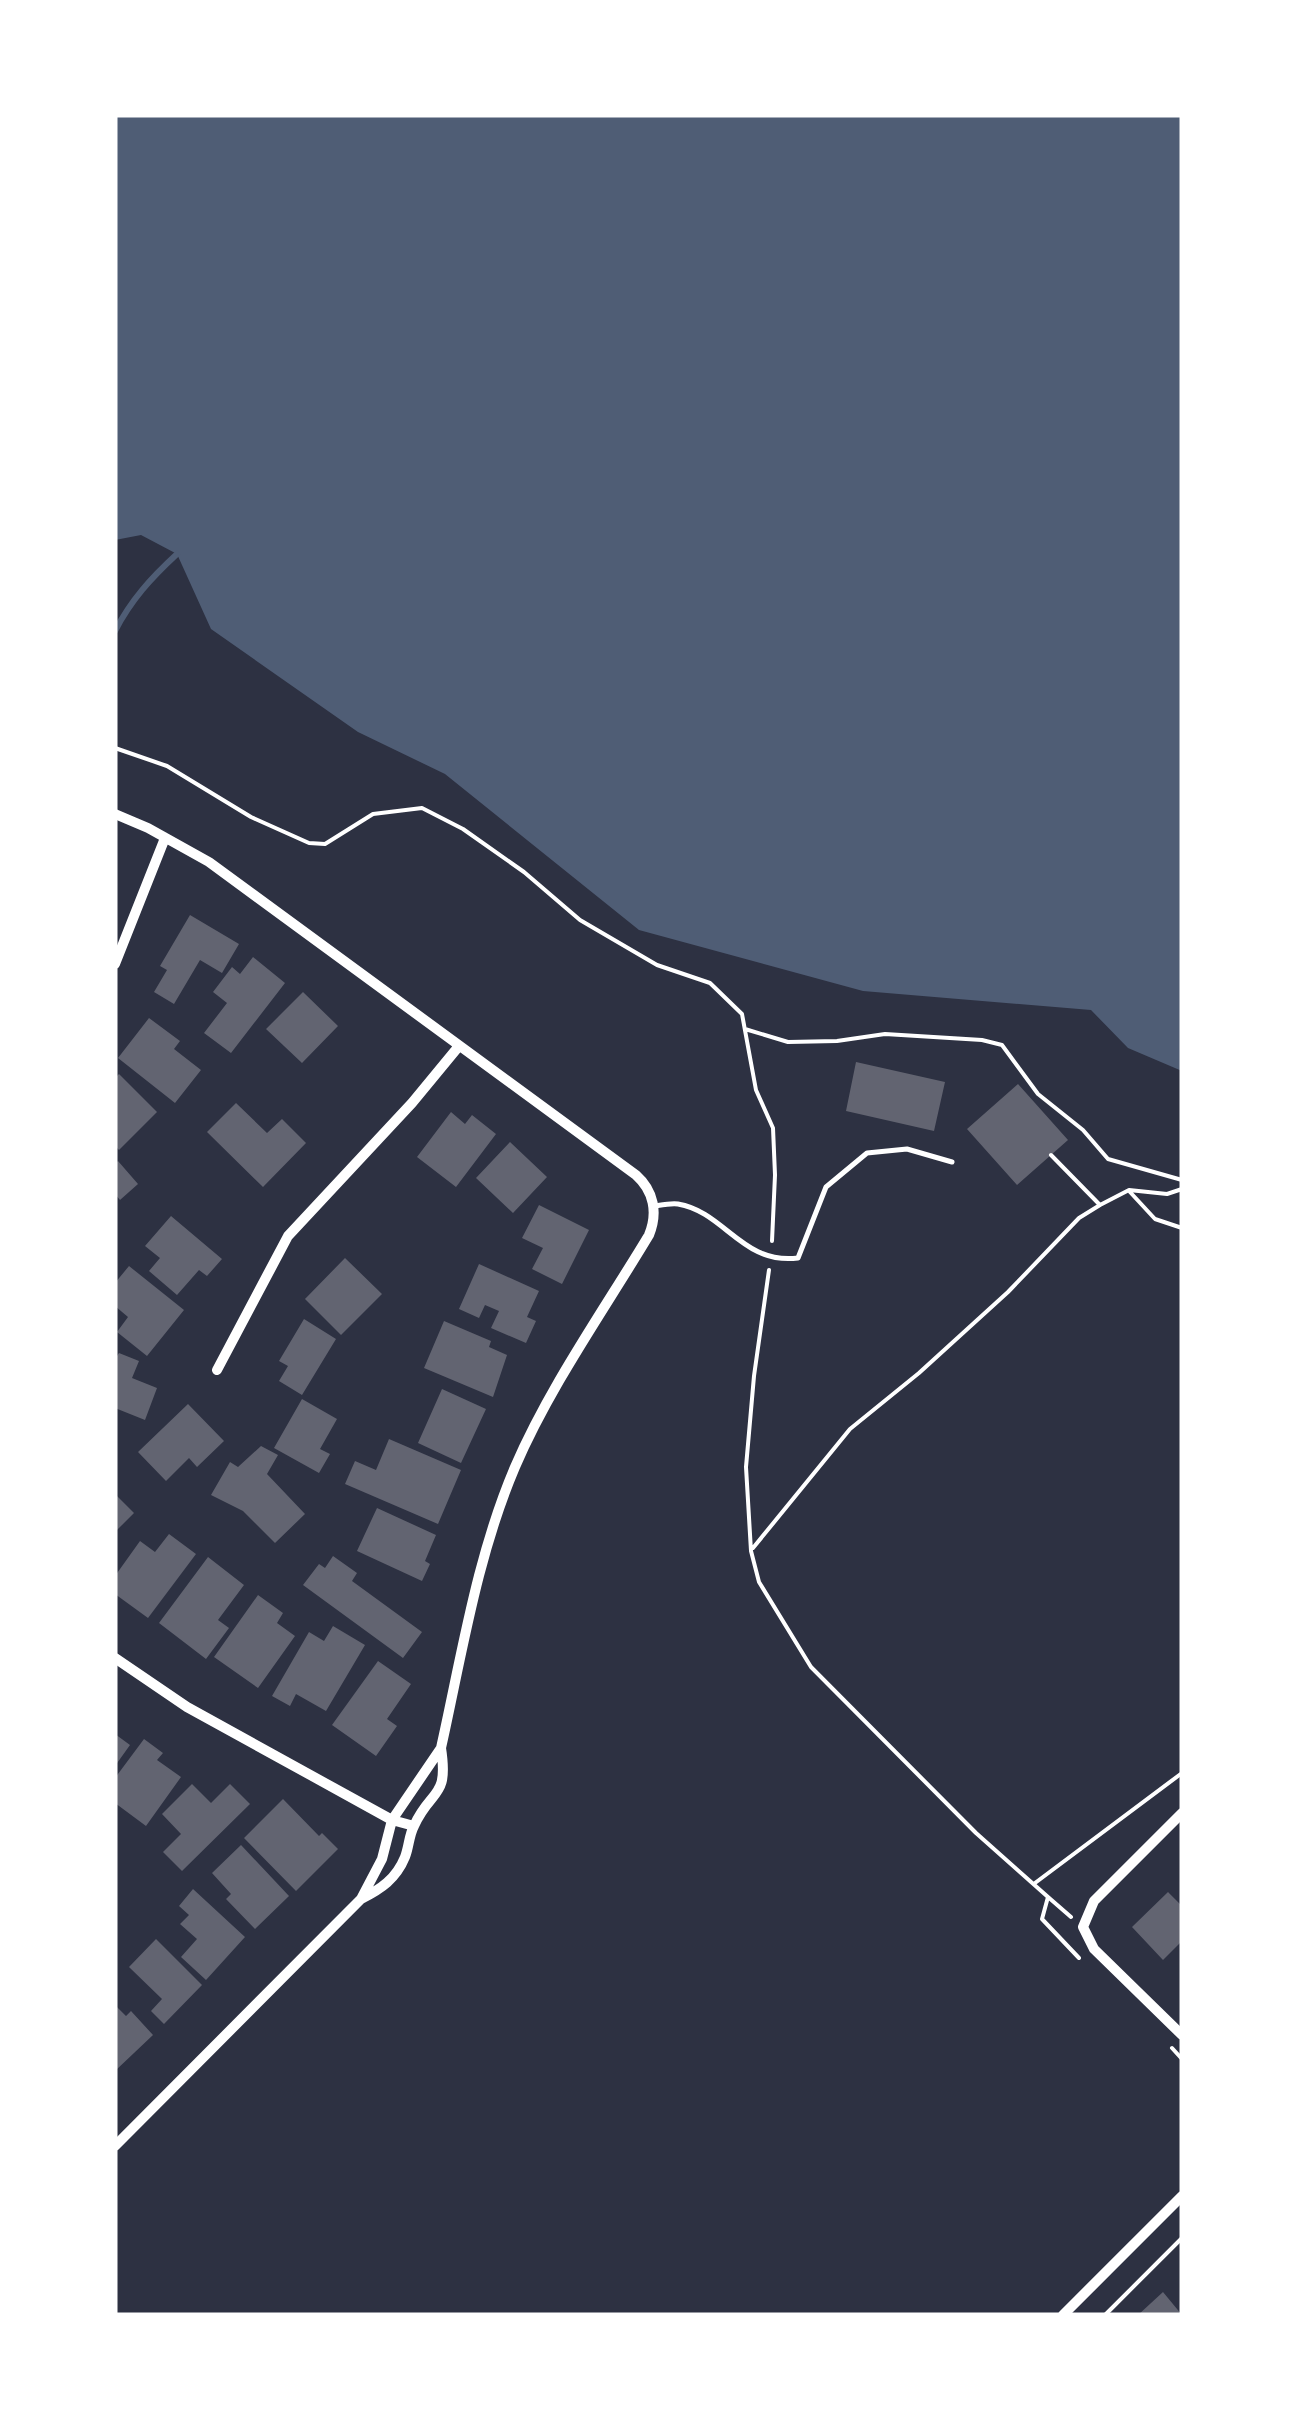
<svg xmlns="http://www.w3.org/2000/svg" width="1297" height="2430" font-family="'Alegreya Sans',sans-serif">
	<rect width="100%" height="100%" fill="#2d3142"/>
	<path fill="#4f5d75" d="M 115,115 L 1182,115 L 1182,1071 L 1128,1048 L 1091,1010 L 863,991 L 639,930 L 445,774 L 358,732 L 211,629 L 177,554 L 141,535 L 115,540 Z"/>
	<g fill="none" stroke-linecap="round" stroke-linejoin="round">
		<path stroke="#4f5d75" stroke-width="6" d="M 115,631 C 131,600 151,578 177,554"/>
	</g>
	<path fill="#626471" d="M 190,915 L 239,944 L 222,973 L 200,960 L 174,1004 L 154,992 L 167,970 L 160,966 Z
		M 253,957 L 285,983 L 231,1053 L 204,1033 L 227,1003 L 213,992 L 232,967 L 240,974 Z
		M 303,992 L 338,1026 L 302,1063 L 266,1029 Z
		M 149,1018 L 180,1041 L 174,1049 L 201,1070 L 175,1103 L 118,1058 Z
		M 856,1062 L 945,1082 L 934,1131 L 846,1111 Z
		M 119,1074 L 157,1112 L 119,1150 L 115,1146 L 115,1078 Z
		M 1018,1084 L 1068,1140 L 1017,1185 L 967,1129 Z
		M 236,1103 L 267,1133 L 282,1119 L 306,1143 L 263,1187 L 207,1132 Z
		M 451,1112 L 465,1124 L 472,1115 L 496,1134 L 456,1187 L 417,1157 Z
		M 510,1142 L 547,1177 L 513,1213 L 476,1178 Z
		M 118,1161 L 138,1184 L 120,1200 L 115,1194 L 115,1164 Z
		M 539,1205 L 589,1230 L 562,1284 L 532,1269 L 543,1248 L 522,1238 Z
		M 171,1216 L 222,1259 L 207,1276 L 199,1270 L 177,1295 L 149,1271 L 160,1258 L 145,1246 Z
		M 345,1258 L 382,1294 L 341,1335 L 305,1299 Z
		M 479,1264 L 539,1291 L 527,1317 L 536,1321 L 526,1343 L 491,1328 L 499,1311 L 485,1305 L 479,1318 L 459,1309 Z
		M 129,1266 L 184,1310 L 147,1356 L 117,1332 L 128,1317 L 115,1306 L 115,1283 Z
		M 304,1319 L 336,1339 L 302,1395 L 279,1381 L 288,1366 L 279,1361 Z
		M 444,1321 L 491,1341 L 489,1347 L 507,1355 L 493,1397 L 424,1368 Z
		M 119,1353 L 139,1361 L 132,1378 L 157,1388 L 145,1420 L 115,1408 L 115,1359 Z
		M 442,1389 L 486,1409 L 461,1463 L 418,1443 Z
		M 302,1399 L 337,1419 L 320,1449 L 330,1454 L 319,1473 L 274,1448 Z
		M 188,1404 L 224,1441 L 197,1467 L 189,1458 L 166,1481 L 138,1452 Z
		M 389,1439 L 461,1470 L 438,1524 L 345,1484 L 355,1461 L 376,1470 Z
		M 261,1446 L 278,1455 L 267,1474 L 305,1514 L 275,1543 L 243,1511 L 211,1495 L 230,1462 L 238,1467 Z
		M 115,1494 L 134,1513 L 115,1532 Z
		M 377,1508 L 436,1535 L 425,1561 L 430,1564 L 422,1581 L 357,1551 Z
		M 169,1534 L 196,1554 L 148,1618 L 115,1594 L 115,1576 L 140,1541 L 155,1552 Z
		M 333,1556 L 357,1573 L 352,1581 L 422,1632 L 403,1658 L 303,1585 L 319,1564 L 325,1568 Z
		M 208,1557 L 244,1585 L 218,1620 L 229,1628 L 206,1659 L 159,1623 Z
		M 258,1595 L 283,1613 L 277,1623 L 295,1636 L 258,1688 L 214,1657 Z
		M 333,1626 L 365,1645 L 326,1711 L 296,1694 L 290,1706 L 272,1696 L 309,1632 L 324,1641 Z
		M 378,1661 L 411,1684 L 387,1719 L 397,1726 L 376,1756 L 332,1725 Z
		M 115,1734 L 130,1745 L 115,1766 Z
		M 144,1739 L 163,1753 L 157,1760 L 181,1777 L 146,1826 L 115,1803 L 115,1778 Z
		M 192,1784 L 211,1803 L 230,1784 L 250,1804 L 182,1871 L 163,1852 L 181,1834 L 162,1814 Z
		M 283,1799 L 319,1836 L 322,1833 L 338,1849 L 296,1891 L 244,1838 Z
		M 241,1845 L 289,1896 L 255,1929 L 226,1899 L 231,1894 L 212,1873 Z
		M 193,1889 L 245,1937 L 206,1980 L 181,1957 L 197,1939 L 180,1924 L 189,1915 L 179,1906 Z
		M 1168,1892 L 1182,1906 L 1182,1941 L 1163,1960 L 1132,1927 Z
		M 156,1939 L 202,1985 L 164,2024 L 151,2011 L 162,1999 L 129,1967 Z
		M 115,2005 L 126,2016 L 131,2011 L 153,2035 L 115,2071 Z
		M 1163,2292 L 1182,2315 L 1138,2315 Z"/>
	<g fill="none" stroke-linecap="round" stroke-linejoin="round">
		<path stroke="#fff" stroke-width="4" d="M 115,748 L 167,766 L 251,817 L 309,843 L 325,844 L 373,814 L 422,808 L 463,829 L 524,872 L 580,920 L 657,965 L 710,983 L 742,1014 L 756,1090 L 773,1128 L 775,1175 L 772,1241
			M 745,1029 L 788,1042 L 837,1041 L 885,1034 L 982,1040 L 1002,1045 L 1038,1094 L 1083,1130 L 1108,1159 L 1182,1180
			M 1051,1155 L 1100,1205 L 1129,1190 L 1167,1194 L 1182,1189
			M 1130,1192 L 1155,1219 L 1182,1228
			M 769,1270 L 754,1376 L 746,1467 L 751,1551 L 759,1582 L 811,1667 L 976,1833 L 1048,1897 L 1042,1919 L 1079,1958
			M 753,1548 L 850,1429 L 919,1373 L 1008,1292 L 1079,1218 L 1100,1205
			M 1035,1883 L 1182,1773
			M 1048,1897 L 1071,1917
			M 1172,2048 L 1182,2059
			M 1105,2315 L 1182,2238"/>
		<path stroke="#fff" stroke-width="5" d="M 654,1206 C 661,1205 671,1203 678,1204 C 725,1212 742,1265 798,1258 L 826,1187 L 867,1153 L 907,1149 L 952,1162"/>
		<path stroke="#fff" stroke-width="10" d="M 115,814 L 148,828 L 209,862 L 636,1175 C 654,1191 658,1213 649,1235 C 604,1310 550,1386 515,1467 C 477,1556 462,1654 441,1748 C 449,1800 431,1788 414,1826 C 409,1835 409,1847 405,1857 C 396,1879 381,1889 361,1899
			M 115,964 L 165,838
			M 217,1370 L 288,1236 L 412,1103 L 459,1046
			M 115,1658 L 187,1707 L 392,1820 L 414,1826
			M 1182,1813 L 1094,1901 L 1083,1927 L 1094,1949 L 1182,2035
			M 115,2146 L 361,1899 L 382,1859 L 392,1820 L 441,1748
			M 1063,2315 L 1182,2196"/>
	</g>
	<rect width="1297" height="2430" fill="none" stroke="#ffffff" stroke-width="235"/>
</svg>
